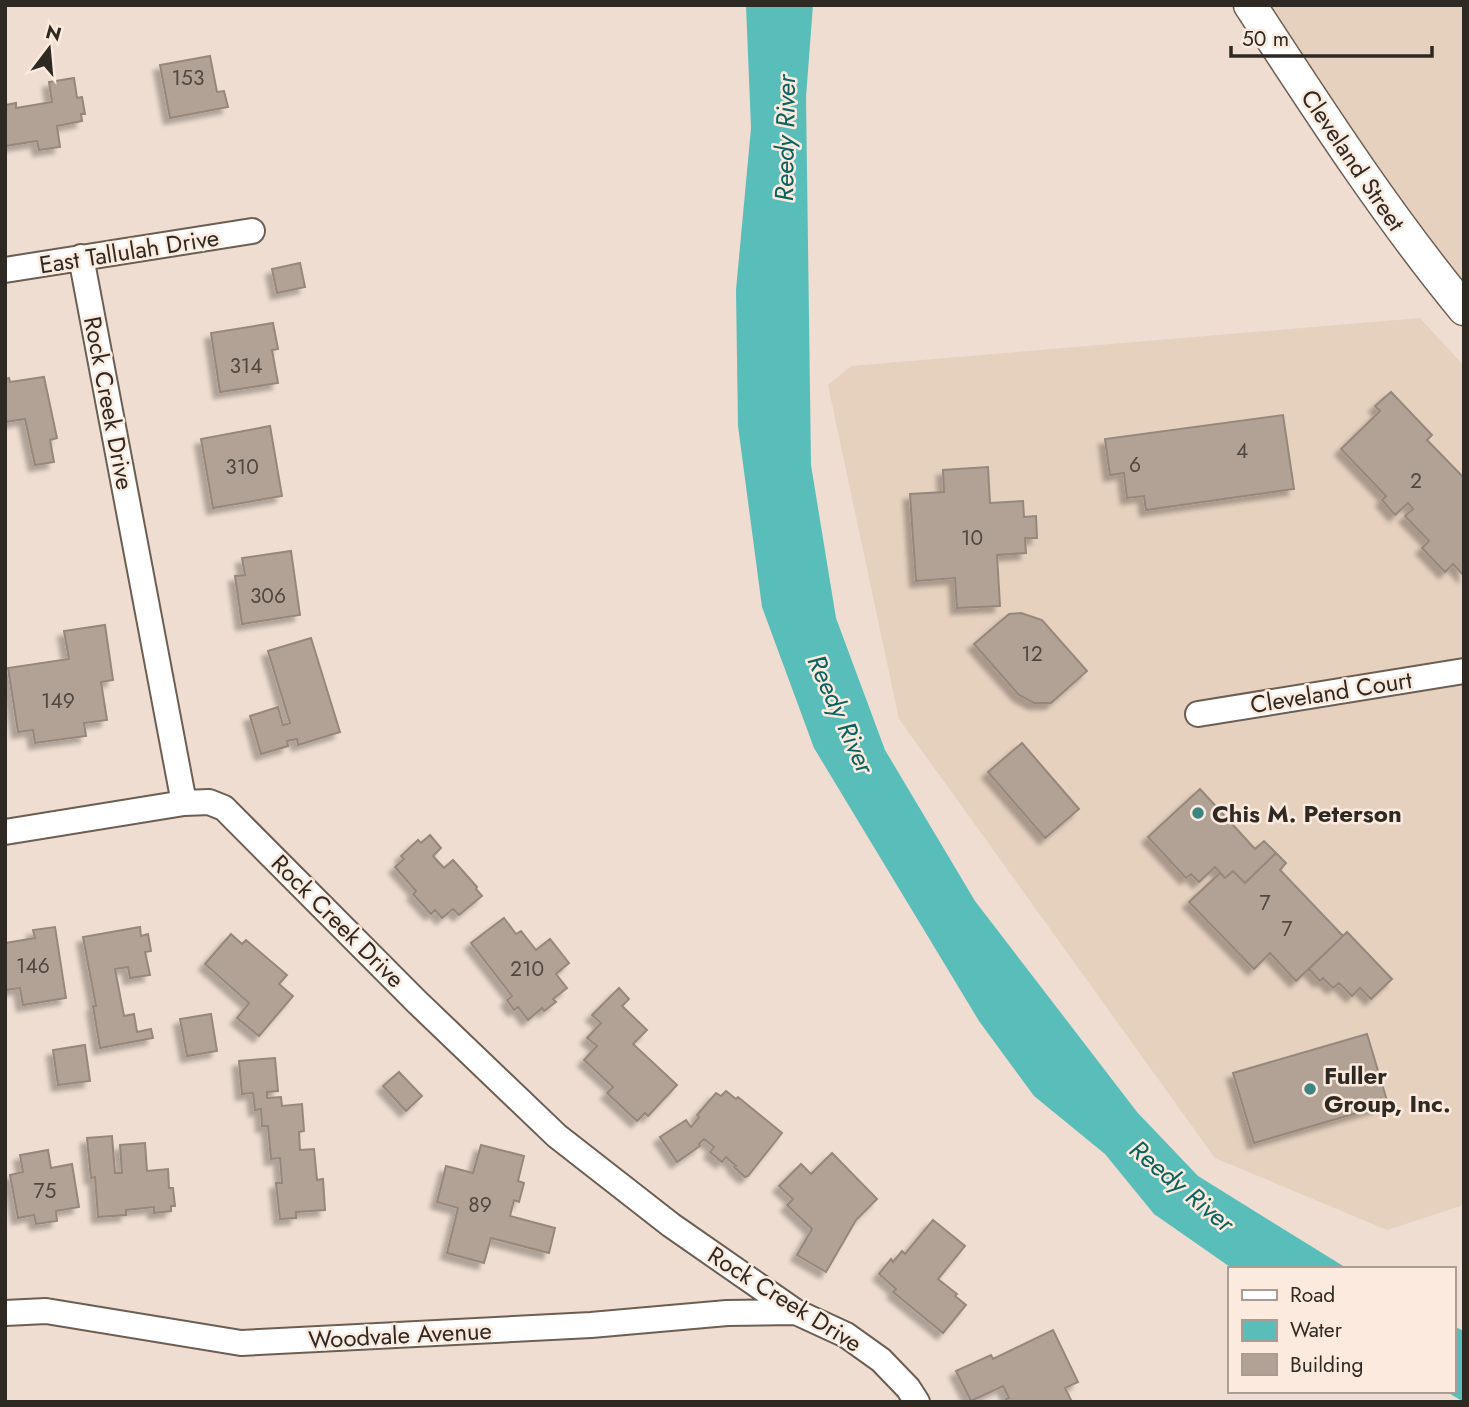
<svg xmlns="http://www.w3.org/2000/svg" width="1469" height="1407" font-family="Jost,sans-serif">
	<defs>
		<filter id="shadow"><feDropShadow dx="-6" dy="6" stdDeviation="2" flood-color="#0004"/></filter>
	</defs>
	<rect width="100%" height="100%" fill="#eeddd0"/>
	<path fill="#e6d0be" d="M 1250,5 L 1464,5 L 1464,309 Z
		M 1420,318 L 1464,366 L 1464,1205 L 1387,1230 L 1215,1158 L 899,719 L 828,385 L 851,366 Z"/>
	<path fill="#59beba" d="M 746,5 L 813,5 L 806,97 L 811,465 L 836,618 L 885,750 L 975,901 L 1137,1112 L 1198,1176 L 1348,1269 L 1233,1269 L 1154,1214 L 1105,1154 L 1034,1096 L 979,1021 L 814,748 L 762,607 L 738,426 L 736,290 L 751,128 Z
		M 1453,1326 L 1464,1331 L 1464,1402 L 1445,1391 L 1453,1391 Z"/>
	<path fill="#b2a296" stroke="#96877b" stroke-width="2" filter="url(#shadow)" d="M 210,56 L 217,92 L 224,91 L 228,107 L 170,118 L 160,65 Z
		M 74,78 L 77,98 L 82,97 L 85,114 L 81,114 L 82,121 L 57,126 L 60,147 L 39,150 L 37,141 L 5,146 L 5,105 L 16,103 L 16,108 L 52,102 L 49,82 Z
		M 300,263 L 305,287 L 277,293 L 272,269 Z
		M 273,323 L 278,349 L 272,350 L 278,383 L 220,392 L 211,333 Z
		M 44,377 L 57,438 L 50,440 L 54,462 L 35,465 L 25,419 L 5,422 L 5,379 L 9,378 L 10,382 Z
		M 1391,392 L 1432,435 L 1427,440 L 1464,478 L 1464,576 L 1453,564 L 1445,572 L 1422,548 L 1429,541 L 1405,516 L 1413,509 L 1408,503 L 1395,515 L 1382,500 L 1386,496 L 1341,449 L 1380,411 L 1375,406 Z
		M 1283,415 L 1294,489 L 1146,510 L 1144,496 L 1127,498 L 1124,473 L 1110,475 L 1105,439 Z
		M 270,426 L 282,496 L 213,508 L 201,439 Z
		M 988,467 L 990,503 L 1023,501 L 1024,517 L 1036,516 L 1037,538 L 1025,538 L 1026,553 L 997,555 L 1000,606 L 957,608 L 955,578 L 916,581 L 910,494 L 944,492 L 943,470 Z
		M 291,551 L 300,615 L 242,624 L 235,576 L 245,575 L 242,558 Z
		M 1021,613 L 1042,620 L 1087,671 L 1051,703 L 1034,703 L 1019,695 L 974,644 L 1009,614 Z
		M 105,625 L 113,680 L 101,682 L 107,720 L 84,723 L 86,736 L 35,743 L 33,730 L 18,732 L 8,668 L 69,659 L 64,631 Z
		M 311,638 L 340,732 L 298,745 L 297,739 L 287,741 L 288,746 L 261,754 L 250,716 L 278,707 L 283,725 L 290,723 L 268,651 Z
		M 1022,743 L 1079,809 L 1045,838 L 988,772 Z
		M 1200,789 L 1255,849 L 1264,841 L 1276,853 L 1245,883 L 1233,871 L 1225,878 L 1215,867 L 1199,882 L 1191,874 L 1186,878 L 1148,837 Z
		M 430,835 L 441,848 L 433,856 L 444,868 L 453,860 L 477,887 L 476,889 L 482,896 L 459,915 L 453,909 L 442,918 L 435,910 L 431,914 L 413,894 L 416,891 L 395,867 L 404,859 L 401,856 L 418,840 L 421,843 Z
		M 1276,853 L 1286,863 L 1280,870 L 1343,936 L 1296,981 L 1270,953 L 1254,969 L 1189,902 L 1220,873 L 1225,878 L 1233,871 L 1245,883 Z
		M 504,918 L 516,934 L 521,931 L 536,950 L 550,939 L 569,963 L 556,974 L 567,988 L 553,999 L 556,1002 L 544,1011 L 542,1008 L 528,1020 L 518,1007 L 514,1010 L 507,1000 L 512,996 L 471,943 Z
		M 55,927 L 66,998 L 23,1005 L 20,988 L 5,990 L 5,943 L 35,938 L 33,930 Z
		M 140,927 L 141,936 L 148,934 L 151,951 L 145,952 L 150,975 L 130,978 L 128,967 L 115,969 L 124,1016 L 134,1014 L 137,1032 L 151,1029 L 153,1038 L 100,1048 L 93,1006 L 96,1006 L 83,937 Z
		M 1347,932 L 1392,979 L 1371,999 L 1360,988 L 1352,996 L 1339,983 L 1333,988 L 1323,978 L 1320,981 L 1309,969 Z
		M 231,934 L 242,944 L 246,940 L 287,975 L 279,984 L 293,996 L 259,1036 L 237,1018 L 249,1003 L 205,964 Z
		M 619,988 L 629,999 L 622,1006 L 647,1030 L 633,1044 L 677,1085 L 648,1116 L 645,1113 L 637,1121 L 607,1093 L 613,1087 L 584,1060 L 597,1046 L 587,1038 L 601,1023 L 592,1015 Z
		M 211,1014 L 217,1051 L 187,1056 L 180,1019 Z
		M 1367,1034 L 1388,1104 L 1254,1143 L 1233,1073 Z
		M 85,1045 L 90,1081 L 58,1085 L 53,1050 Z
		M 275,1058 L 278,1091 L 267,1092 L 267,1098 L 281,1097 L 282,1106 L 302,1104 L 304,1131 L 299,1132 L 300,1150 L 314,1149 L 317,1180 L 323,1179 L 325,1210 L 296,1212 L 296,1218 L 280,1219 L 276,1183 L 282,1183 L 280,1158 L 271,1159 L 268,1126 L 262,1126 L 261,1109 L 255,1110 L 253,1093 L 242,1094 L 239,1061 Z
		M 399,1072 L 422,1096 L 406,1111 L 383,1086 Z
		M 726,1091 L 736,1099 L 738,1097 L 782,1133 L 748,1176 L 745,1177 L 734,1167 L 736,1166 L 726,1157 L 722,1162 L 710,1152 L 714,1147 L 704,1139 L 699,1144 L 700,1146 L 677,1162 L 660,1137 L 686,1120 L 691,1127 L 699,1117 L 697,1115 L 716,1093 L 721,1096 Z
		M 112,1136 L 115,1173 L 122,1173 L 120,1145 L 145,1143 L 147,1171 L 168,1169 L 169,1188 L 173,1188 L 175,1206 L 171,1206 L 171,1211 L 154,1213 L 154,1207 L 126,1210 L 126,1215 L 98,1217 L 95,1177 L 91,1178 L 87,1138 Z
		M 481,1145 L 524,1156 L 518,1181 L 524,1183 L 519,1202 L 514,1200 L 510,1216 L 555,1228 L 549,1253 L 491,1238 L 484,1263 L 447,1253 L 458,1208 L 437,1202 L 446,1166 L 473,1173 Z
		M 48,1150 L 51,1168 L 72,1164 L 79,1207 L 56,1211 L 57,1221 L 36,1224 L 34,1215 L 18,1218 L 10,1175 L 23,1172 L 20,1155 Z
		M 832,1153 L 877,1199 L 856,1220 L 826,1272 L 797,1255 L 812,1229 L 787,1205 L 793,1199 L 779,1186 L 801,1164 L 811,1174 Z
		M 933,1220 L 965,1246 L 938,1279 L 957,1294 L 955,1296 L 966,1305 L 943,1333 L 893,1292 L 896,1289 L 879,1274 L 891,1259 L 893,1262 L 902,1251 L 905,1254 Z
		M 1053,1330 L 1078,1382 L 1065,1388 L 1072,1402 L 1007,1402 L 1006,1399 L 1009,1398 L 1003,1386 L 971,1401 L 956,1371 L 991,1355 L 993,1359 Z"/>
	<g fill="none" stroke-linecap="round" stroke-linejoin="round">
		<g stroke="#6c5e52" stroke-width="28">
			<path id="minor" d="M 81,257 L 184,803
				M 5,270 L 252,231
				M 1198,714 L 1464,671
				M 5,832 L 184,803 L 209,802 L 224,808 L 417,1002 L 557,1136 L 671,1225 L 796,1312 L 846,1335 L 881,1360 L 908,1388 L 917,1402
				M 5,1313 L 46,1311 L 241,1343 L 591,1325 L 727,1313 L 796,1312"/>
		</g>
		<g stroke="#6c5e52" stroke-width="35">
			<path id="tertiary" d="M 1250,5 C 1318,109 1385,213 1464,309"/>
		</g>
		<use href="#minor" stroke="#fff" stroke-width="24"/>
		<use href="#tertiary" stroke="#fff" stroke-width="32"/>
	</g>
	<g fill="#3d8582" stroke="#fbeadd" stroke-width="2.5">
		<circle cx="1198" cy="813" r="7"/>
		<circle cx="1310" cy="1089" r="7"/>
	</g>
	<g text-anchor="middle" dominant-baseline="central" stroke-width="5" stroke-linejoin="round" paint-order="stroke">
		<g font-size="21" fill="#504740">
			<text x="188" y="78">153</text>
			<text x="246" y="366">314</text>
			<text x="1242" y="451">4</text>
			<text x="1135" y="465">6</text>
			<text x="242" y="467">310</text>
			<text x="1416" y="481">2</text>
			<text x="972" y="538">10</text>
			<text x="268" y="596">306</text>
			<text x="1032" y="654">12</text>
			<text x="58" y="701">149</text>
			<text x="1265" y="903">7</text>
			<text x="1287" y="929">7</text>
			<text x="33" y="966">146</text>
			<text x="527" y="969">210</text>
			<text x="45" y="1191">75</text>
			<text x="480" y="1205">89</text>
		</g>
		<g font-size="24" fill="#2f2924" stroke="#fbeadd">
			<text transform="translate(1353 160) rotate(56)">Cleveland Street</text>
			<text transform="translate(129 251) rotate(-9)">East Tallulah Drive</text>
			<text transform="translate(109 403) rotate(79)">Rock Creek Drive</text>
			<text transform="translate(1331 692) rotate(-9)">Cleveland Court</text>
			<text transform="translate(338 921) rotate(45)">Rock Creek Drive</text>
			<text transform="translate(785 1299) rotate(32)">Rock Creek Drive</text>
			<text transform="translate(400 1335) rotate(-3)">Woodvale Avenue</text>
		</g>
		<g font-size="24" font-weight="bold" fill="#2f2924" stroke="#fbeadd" text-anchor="start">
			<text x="1212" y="813">Chis M. Peterson</text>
			<text x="1324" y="1075">Fuller<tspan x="1324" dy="28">Group, Inc.</tspan></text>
		</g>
		<g font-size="26" font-style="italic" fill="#0b6260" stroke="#fbeadd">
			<text transform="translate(785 138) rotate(-89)">Reedy River</text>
			<text transform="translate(841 714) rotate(66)">Reedy River</text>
			<text transform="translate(1182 1186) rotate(40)">Reedy River</text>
		</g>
	</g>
	<rect width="1469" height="1407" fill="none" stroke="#2f2924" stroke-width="14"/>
	<rect x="1228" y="1267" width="228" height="126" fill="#fbeadd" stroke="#a99d93" stroke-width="2"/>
	<rect x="1242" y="1290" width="35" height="10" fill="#ffffff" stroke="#a99d93" stroke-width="2"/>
	<text x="1290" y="1302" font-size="21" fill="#2f2924">Road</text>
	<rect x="1242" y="1320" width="35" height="21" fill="#59beba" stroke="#a99d93" stroke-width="2"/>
	<text x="1290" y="1337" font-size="21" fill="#2f2924">Water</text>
	<rect x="1242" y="1354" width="35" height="21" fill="#b2a296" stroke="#a99d93" stroke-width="2"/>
	<text x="1290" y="1372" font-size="21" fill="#2f2924">Building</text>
	<g transform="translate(49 49) rotate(16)" stroke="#fbeadd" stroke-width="5" paint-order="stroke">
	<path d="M0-5L12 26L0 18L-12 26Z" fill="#2f2924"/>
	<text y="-10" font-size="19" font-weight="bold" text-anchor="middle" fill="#2f2924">N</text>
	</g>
	<path d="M1231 46v10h201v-10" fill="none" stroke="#2f2924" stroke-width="3.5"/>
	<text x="1242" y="46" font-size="21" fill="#2f2924" stroke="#fbeadd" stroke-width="5" paint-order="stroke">50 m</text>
</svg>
